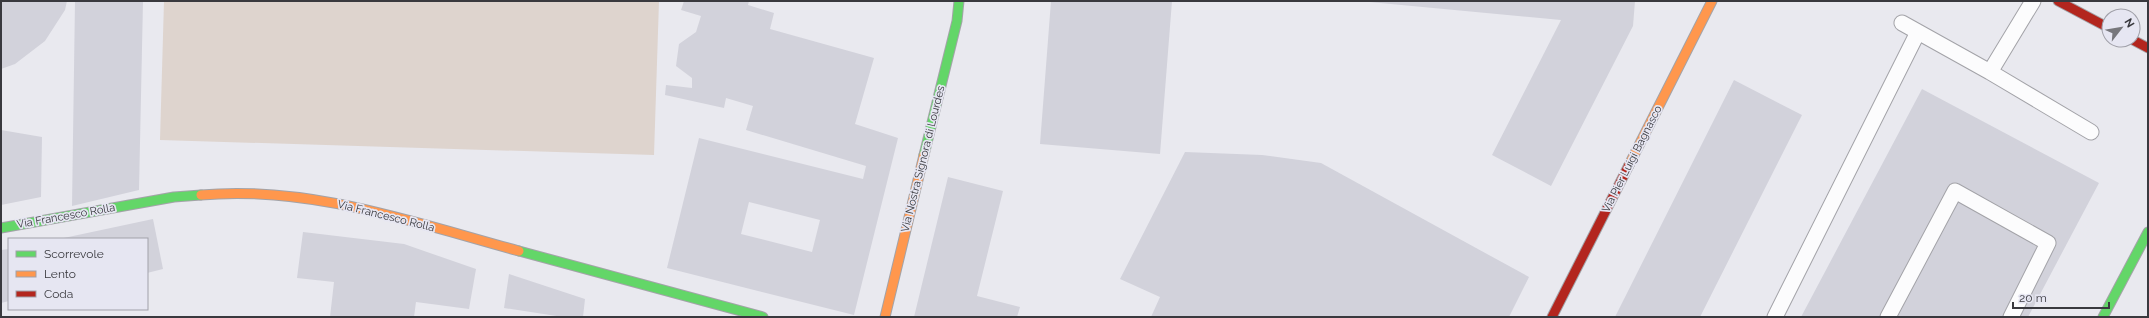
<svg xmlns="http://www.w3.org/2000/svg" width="2149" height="318" font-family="Raleway,sans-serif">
	<rect width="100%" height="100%" fill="#e9e9ef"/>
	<path fill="#ded4ce" d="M 164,1 L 659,1 L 654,155 L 160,140 Z"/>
	<path fill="#d2d2db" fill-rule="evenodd" d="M 1,1 L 67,1 L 65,10 L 45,41 L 15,64 L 1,69 Z
		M 75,1 L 143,1 L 139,190 L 72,206 Z
		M 684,1 L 749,1 L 748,5 L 774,13 L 770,29 L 874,58 L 855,124 L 898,138 L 854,315 L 667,268 L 699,138 L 863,179 L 866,166 L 746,130 L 753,106 L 726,98 L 724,108 L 665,95 L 666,85 L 692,88 L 692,78 L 676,66 L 679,44 L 696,32 L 701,16 L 681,10 ZM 749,202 L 820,220 L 812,252 L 741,234 Z
		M 1051,1 L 1172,1 L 1160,154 L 1040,144 Z
		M 1359,1 L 1635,1 L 1633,26 L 1551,186 L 1492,155 L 1561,20 Z
		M 1734,80 L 1802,115 L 1700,317 L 1615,317 Z
		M 1922,89 L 2099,183 L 2028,317 L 1801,317 Z
		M 1,130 L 42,137 L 41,197 L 1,205 Z
		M 1185,152 L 1262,155 L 1321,163 L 1529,277 L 1509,317 L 1151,317 L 1160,297 L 1120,279 Z
		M 948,177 L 1003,191 L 977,296 L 1020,307 L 1017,317 L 914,317 Z
		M 153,219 L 163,269 L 147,273 L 147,239 L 59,239 Z
		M 303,232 L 404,244 L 476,269 L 469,309 L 416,302 L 414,317 L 330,317 L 334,282 L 297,278 Z
		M 9,249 L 9,301 L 1,303 L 1,250 Z
		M 509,274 L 585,299 L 583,317 L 563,317 L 504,308 Z"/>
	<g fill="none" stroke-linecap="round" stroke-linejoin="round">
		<g stroke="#a3a3a8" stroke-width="17">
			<path id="lane" d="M 1902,23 L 1990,72 L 2091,132
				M 1990,72 L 2033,1
				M 1775,317 L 1918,32
				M 1888,317 L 1955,191 L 2048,243 L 2011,317"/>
		</g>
		<g stroke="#a3a3a8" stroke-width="11">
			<path id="fast" d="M 924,155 L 957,21 L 959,1
				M 1,228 L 174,197 L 201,195
				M 519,251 L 763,317
				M 2103,317 L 2148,232"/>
		</g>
		<g stroke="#a3a3a8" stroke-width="11">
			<path id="slow" d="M 1629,165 L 1712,1
				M 201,195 C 309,185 416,223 519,251
				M 885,317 L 924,155"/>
		</g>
		<g stroke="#a3a3a8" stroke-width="11">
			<path id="jam" d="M 2058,1 L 2109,28
				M 2133,40 L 2148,48
				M 1552,317 L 1629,165"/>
		</g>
		<use href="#lane" stroke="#fcfcfd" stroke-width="15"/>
		<use href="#fast" stroke="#63d668" stroke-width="9"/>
		<use href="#slow" stroke="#ff974d" stroke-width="9"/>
		<use href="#jam" stroke="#b3261e" stroke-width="9"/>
	</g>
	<g text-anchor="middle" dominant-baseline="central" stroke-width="3.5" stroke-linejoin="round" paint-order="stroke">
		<g font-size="11" fill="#39393e" stroke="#e6e6f2">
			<text transform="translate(923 159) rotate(-76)">Via Nostra Signora di Lourdes</text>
			<text transform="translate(1632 159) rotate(-63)">Via Pier Luigi Bagnasco</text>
			<text transform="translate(66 216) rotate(-10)">Via Francesco Rolla</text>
			<text transform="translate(386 216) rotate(14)">Via Francesco Rolla</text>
		</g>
	</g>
	<rect width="2149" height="318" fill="none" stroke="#39393e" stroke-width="4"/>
	<rect x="8" y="238" width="140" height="72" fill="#e6e6f2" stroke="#a1a1aa"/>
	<rect x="16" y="251" width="20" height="6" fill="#63d668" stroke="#a1a1aa"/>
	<text x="44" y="258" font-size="12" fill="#39393e">Scorrevole</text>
	<rect x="16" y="271" width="20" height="6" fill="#ff974d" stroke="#a1a1aa"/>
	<text x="44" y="278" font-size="12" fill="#39393e">Lento</text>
	<rect x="16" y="291" width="20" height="6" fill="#b3261e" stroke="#a1a1aa"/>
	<text x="44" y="298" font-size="12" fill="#39393e">Coda</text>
	<g transform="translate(2121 28) rotate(59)"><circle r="19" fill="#e6e6f2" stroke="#a1a1aa"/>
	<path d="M0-3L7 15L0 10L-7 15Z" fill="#77777c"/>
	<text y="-6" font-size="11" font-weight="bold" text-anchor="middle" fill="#39393e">N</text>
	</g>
	<path d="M2013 302v6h96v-6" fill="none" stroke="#39393e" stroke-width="2"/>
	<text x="2019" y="302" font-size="12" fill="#39393e" stroke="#e6e6f2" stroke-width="3" paint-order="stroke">20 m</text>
</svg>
